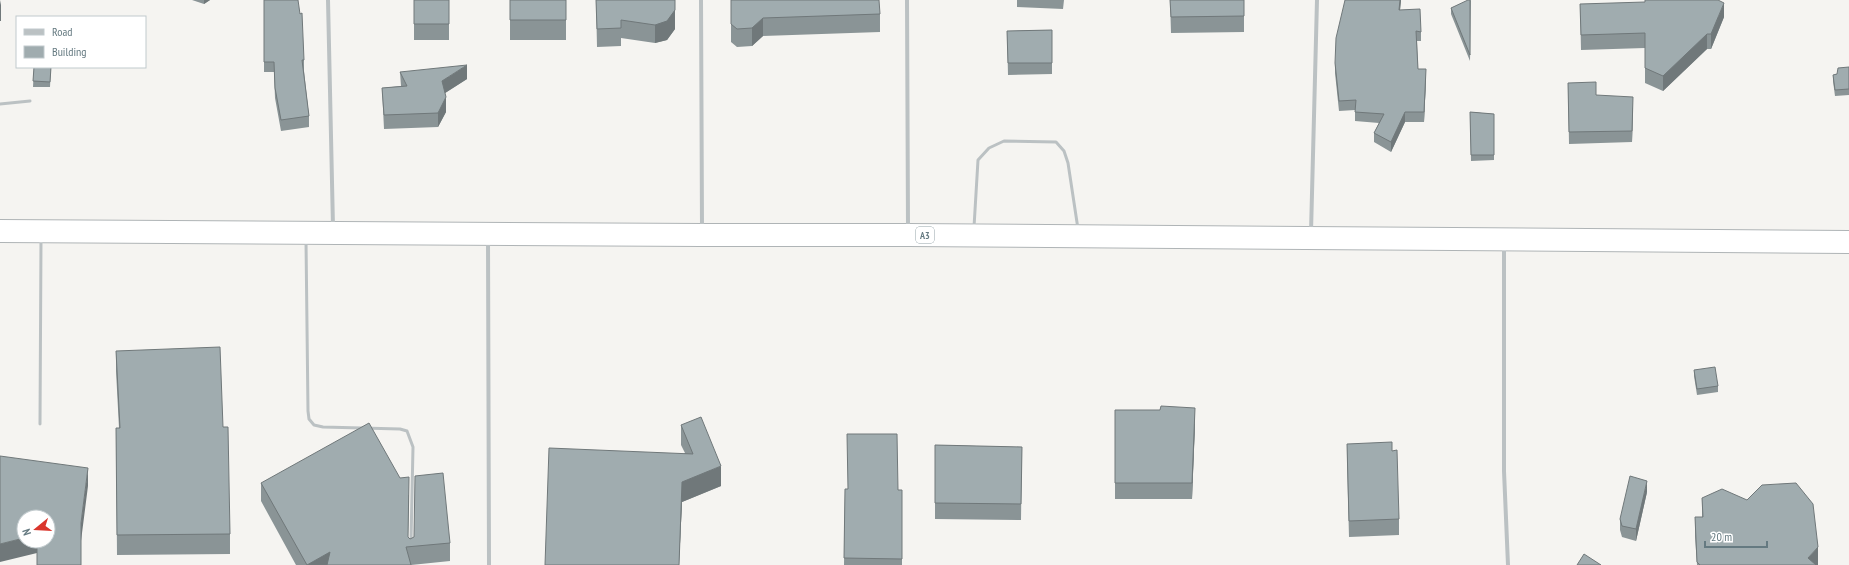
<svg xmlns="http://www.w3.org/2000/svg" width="1849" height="565" font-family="'PT Sans Narrow',sans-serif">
	<rect width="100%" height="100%" fill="#f5f4f1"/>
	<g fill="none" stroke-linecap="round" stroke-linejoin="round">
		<g stroke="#afb4b6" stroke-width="24">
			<path id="trunk" d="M 0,231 L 702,235 L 908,235 L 1849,242"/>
		</g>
		<path stroke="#bbc1c3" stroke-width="3" d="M 0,104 L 30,101
			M 974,227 L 978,160 L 989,148 L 1004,141 L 1056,142 L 1064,151 L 1068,163 L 1078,229
			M 306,241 L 308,411 L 309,419 L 314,425 L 323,427 L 400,429 L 407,431 L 413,447 L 411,541
			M 40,424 L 41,239"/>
		<path stroke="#bbc1c3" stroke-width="4" d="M 328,0 L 333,227
			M 701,0 L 702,229
			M 907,0 L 908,228
			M 1311,232 L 1317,0
			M 488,239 L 489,565
			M 1504,245 L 1504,471 L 1508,565"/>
		<use href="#trunk" stroke="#fff" stroke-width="22"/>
	</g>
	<path fill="#8a9496" d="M 192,0 L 210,0 L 204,4 Z
		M 264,0 L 304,60 L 304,71 L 309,116 L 309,127 L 281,131 L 275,98 L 274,72 L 264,72 Z
		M 414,0 L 449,0 L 449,40 L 414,40 Z
		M 510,0 L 566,0 L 566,40 L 510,40 Z
		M 596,0 L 675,0 L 675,29 L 667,40 L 655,43 L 621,38 L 621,46 L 597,47 Z
		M 731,0 L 880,14 L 880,32 L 763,36 L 752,46 L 737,47 L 731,42 Z
		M 1017,0 L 1064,0 L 1063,9 L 1017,7 Z
		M 1170,0 L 1244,16 L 1244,32 L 1171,33 Z
		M 1401,0 L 1400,10 L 1421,32 L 1421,41 L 1417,41 L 1418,69 L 1426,79 L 1424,122 L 1405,122 L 1391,152 L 1374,142 L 1374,133 L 1379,123 L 1355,121 L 1355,110 L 1339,111 L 1335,73 L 1335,63 Z
		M 1471,0 L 1470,61 L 1451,14 L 1451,8 Z
		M 1580,4 L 1724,17 L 1711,49 L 1707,49 L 1663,91 L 1645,83 L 1645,48 L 1581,50 Z
		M 1052,30 L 1052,74 L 1008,75 L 1007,31 Z
		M 34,67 L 51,67 L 50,87 L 33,87 Z
		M 1849,67 L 1849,95 L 1835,96 L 1833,81 L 1833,75 L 1837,74 Z
		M 400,72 L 467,79 L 445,93 L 446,112 L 438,127 L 384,129 L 382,88 L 401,86 Z
		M 1568,83 L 1596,95 L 1633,108 L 1632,142 L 1569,144 Z
		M 1470,112 L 1494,114 L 1494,160 L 1471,161 Z
		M 116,351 L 223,427 L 230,534 L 230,554 L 117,555 L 116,428 L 119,428 L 116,371 Z
		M 1694,370 L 1718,386 L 1718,392 L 1697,395 L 1694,376 Z
		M 1115,410 L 1195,424 L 1192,499 L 1115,499 Z
		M 681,425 L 721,486 L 682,502 L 679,565 L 545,565 L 685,453 L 681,445 Z
		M 1347,444 L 1392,451 L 1399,519 L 1399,535 L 1349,537 L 1347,460 Z
		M 935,445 L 1022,447 L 1021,520 L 935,519 Z
		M 261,483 L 409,495 L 408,537 L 410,539 L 450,543 L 450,561 L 411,565 L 296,565 L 261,501 Z
		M 845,489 L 902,490 L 902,565 L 844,565 Z
		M 1647,492 L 1636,541 L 1622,537 L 1620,530 L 1620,519 Z
		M 1702,498 L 1818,565 L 1697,565 L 1695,536 L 1695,517 L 1702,517 Z"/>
	<path fill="#70787a" d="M 1,0 L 1,21 L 0,21 L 0,5 Z
		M 204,0 L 210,0 L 204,4 Z
		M 675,0 L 675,29 L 667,40 L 655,43 L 655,25 Z
		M 1400,0 L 1401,0 L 1399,20 L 1399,10 Z
		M 1724,3 L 1724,17 L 1711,49 L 1711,34 Z
		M 763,18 L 763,36 L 752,46 L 752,28 Z
		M 1707,34 L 1707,49 L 1663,91 L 1663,76 Z
		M 467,65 L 467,79 L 442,95 L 442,81 Z
		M 1426,69 L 1426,79 L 1424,122 L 1424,112 Z
		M 446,97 L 446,112 L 438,127 L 438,113 Z
		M 1633,97 L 1633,108 L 1632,142 L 1632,131 Z
		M 1405,112 L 1405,122 L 1391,152 L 1391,142 Z
		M 1195,408 L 1195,424 L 1192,499 L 1192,483 Z
		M 721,466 L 721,486 L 682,502 L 679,565 L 682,482 Z
		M 88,468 L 88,486 L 81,541 L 81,523 Z
		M 1647,481 L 1647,492 L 1636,541 L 1636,529 Z
		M 24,538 L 24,541 L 37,541 L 37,553 L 0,562 L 0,544 Z
		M 1818,547 L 1818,565 L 1808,565 L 1808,558 Z
		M 330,552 L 330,565 L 307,565 Z"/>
	<path fill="#a0acaf" stroke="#70787a" d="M 264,0 L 298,0 L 300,14 L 302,13 L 304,60 L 302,60 L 309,116 L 281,120 L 275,88 L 274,62 L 264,62 Z
		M 414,0 L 449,0 L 449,24 L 414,24 Z
		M 510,0 L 566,0 L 566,20 L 510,20 Z
		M 596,0 L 675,0 L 675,10 L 667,21 L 655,25 L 621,20 L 621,28 L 597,29 Z
		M 731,0 L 879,0 L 880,14 L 763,18 L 752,28 L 737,29 L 731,24 Z
		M 1170,0 L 1244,0 L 1244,16 L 1171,17 Z
		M 1345,0 L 1400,0 L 1399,10 L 1420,9 L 1421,32 L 1416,31 L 1418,69 L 1426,69 L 1424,112 L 1405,112 L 1391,142 L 1374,133 L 1384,114 L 1355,112 L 1356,100 L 1339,101 L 1335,63 L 1336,38 Z
		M 1468,0 L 1470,0 L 1470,55 L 1451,8 Z
		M 1645,0 L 1718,0 L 1724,3 L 1711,34 L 1707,34 L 1663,76 L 1645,68 L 1645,33 L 1581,35 L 1580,4 L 1645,2 Z
		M 1052,30 L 1052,63 L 1008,63 L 1007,31 Z
		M 467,65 L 442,81 L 446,97 L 438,113 L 384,115 L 382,88 L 407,86 L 400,72 Z
		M 34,67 L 51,67 L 50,82 L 33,81 Z
		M 1849,67 L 1849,89 L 1835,90 L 1833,75 L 1837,74 L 1838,68 Z
		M 1596,82 L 1596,95 L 1633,97 L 1632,131 L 1569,132 L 1568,83 Z
		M 1470,112 L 1494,114 L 1494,155 L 1471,155 Z
		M 220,347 L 223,427 L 228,427 L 230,534 L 117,535 L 116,428 L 120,428 L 116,351 Z
		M 1715,367 L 1718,386 L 1697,389 L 1694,370 Z
		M 1161,406 L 1195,408 L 1192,483 L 1115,483 L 1115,410 L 1160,410 Z
		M 701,417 L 721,466 L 682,482 L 679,565 L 545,565 L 549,448 L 693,454 L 681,425 Z
		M 369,423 L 400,478 L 409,477 L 408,537 L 410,539 L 414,537 L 415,476 L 443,473 L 450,543 L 406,547 L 411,565 L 327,565 L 330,552 L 307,565 L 261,483 Z
		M 847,434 L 897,434 L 898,490 L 902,490 L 902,559 L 844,558 L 845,489 L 848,489 Z
		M 1392,442 L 1392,451 L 1397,450 L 1399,519 L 1349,521 L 1347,444 Z
		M 935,445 L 1022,447 L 1021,504 L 935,503 Z
		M 0,456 L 88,468 L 81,523 L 81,565 L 37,565 L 37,541 L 48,541 L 48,517 L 24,517 L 24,538 L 0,544 Z
		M 1630,476 L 1647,481 L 1636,529 L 1622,526 L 1620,519 Z
		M 1796,483 L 1813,504 L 1818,547 L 1808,558 L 1816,565 L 1700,565 L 1697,562 L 1695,517 L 1703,517 L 1702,498 L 1722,489 L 1747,500 L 1762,485 Z
		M 1584,554 L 1601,565 L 1577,565 Z"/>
	<g text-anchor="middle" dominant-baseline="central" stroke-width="4" stroke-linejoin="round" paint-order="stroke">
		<rect fill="#fff" stroke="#93a2a7" stroke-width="1" x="916" y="227" width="18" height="16" rx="3"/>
		<g font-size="10" font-weight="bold" fill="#657a81">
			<text x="925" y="235">A3</text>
		</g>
	</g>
	<rect x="16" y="16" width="130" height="52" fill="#ffffff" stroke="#c1cacd"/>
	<rect x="24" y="29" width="20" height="6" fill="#bbc1c3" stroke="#c1cacd"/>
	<text x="52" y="36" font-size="12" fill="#657a81">Road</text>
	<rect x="24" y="46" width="20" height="12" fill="#a0acaf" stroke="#c1cacd"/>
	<text x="52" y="56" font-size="12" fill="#657a81">Building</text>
	<g transform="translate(36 529) rotate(252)"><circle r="19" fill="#ffffff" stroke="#c1cacd"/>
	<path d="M0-3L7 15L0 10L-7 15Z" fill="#da352c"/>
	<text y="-6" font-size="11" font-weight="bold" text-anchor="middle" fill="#657a81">N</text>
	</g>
	<path d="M1705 541v6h62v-6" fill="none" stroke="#657a81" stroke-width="2"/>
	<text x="1711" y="541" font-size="12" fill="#657a81" stroke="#ffffff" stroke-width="3" paint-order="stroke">20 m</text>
</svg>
